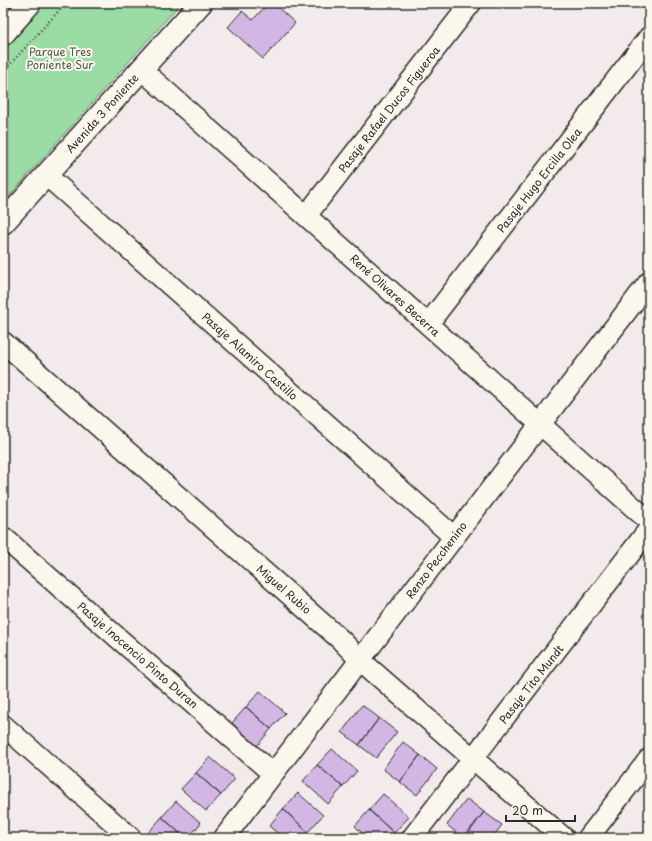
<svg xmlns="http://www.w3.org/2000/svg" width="652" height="841" font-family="'Playpen Sans',sans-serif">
	<rect width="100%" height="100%" fill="#f3eaeb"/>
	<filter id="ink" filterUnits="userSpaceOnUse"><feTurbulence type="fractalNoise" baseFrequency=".025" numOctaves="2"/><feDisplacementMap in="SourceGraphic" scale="8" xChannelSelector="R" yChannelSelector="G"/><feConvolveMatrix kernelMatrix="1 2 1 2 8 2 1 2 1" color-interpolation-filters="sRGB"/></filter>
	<g filter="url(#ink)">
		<path fill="#9bdca5" stroke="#638468" d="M 36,3 L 181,3 L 3,203 L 3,40 Z"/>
		<path fill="#d2b7e5" stroke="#2b2b2b" d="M 268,3 L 273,3 L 295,23 L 263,59 L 228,27 L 242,11 L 253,20 Z
			M 260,691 L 285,713 L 271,729 L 246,707 Z
			M 362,705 L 379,718 L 359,745 L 342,732 Z
			M 246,707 L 271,729 L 257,746 L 232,723 Z
			M 379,718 L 397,732 L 376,758 L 359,745 Z
			M 403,742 L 420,755 L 400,782 L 383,769 Z
			M 332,749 L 357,771 L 343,787 L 317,765 Z
			M 420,755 L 437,769 L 417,795 L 400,782 Z
			M 210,757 L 235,779 L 221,795 L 196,773 Z
			M 317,765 L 343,787 L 328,804 L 303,781 Z
			M 196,773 L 221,795 L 206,811 L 181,789 Z
			M 298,793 L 323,815 L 308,832 L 283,809 Z
			M 383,794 L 409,817 L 394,833 L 369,810 Z
			M 467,799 L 484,812 L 463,838 L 447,825 Z
			M 176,801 L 201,823 L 188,838 L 185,838 L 162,817 Z
			M 283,809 L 308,832 L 303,838 L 283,838 L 269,826 Z
			M 369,810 L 394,833 L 389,838 L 367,838 L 355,826 Z
			M 484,812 L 502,825 L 492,838 L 465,838 Z
			M 162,817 L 185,838 L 152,838 L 147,834 Z"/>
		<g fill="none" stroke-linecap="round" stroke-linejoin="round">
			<g stroke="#2b2b2b" stroke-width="23">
				<path id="street" d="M 141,69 L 649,521
					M 46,175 L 454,537
					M 306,216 L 471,3
					M 428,324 L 649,37
					M 3,342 L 341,640 L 360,660 L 564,838
					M 3,537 L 273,774
					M 3,725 L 131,838
					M 224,838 L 649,282
					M 412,838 L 649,529
					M 588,838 L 649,759"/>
			</g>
			<g stroke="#2b2b2b" stroke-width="25">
				<path id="secondary" d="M 3,34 L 30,3
					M 3,223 L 201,3"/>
			</g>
			<path stroke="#2b2b2b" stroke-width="2.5" stroke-dasharray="1 3" stroke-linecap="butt" d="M 3,72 L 66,3"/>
			<use href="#street" stroke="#fbf7ec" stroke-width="20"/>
			<use href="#secondary" stroke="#fbf7ec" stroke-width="22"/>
		</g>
	</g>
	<g text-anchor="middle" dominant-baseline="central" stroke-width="4" stroke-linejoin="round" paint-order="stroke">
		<g font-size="11" fill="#47574a" stroke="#fbf7ec">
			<text x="60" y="51">Parque Tres<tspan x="60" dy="13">Poniente Sur</tspan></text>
		</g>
		<g font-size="11" fill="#2b2b2b" stroke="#fbf7ec">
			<text transform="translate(389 109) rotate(-52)">Pasaje Rafael Ducos Figueroa</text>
			<text transform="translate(102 113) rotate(-48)">Avenida 3 Poniente</text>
			<text transform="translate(539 180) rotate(-52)">Pasaje Hugo Ercilla Olea</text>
			<text transform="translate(395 295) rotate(42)">René Olivares Becerra</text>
			<text transform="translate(250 356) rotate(42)">Pasaje Alamiro Castillo</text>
			<text transform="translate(436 560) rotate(-53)">Renzo Pecchenino</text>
			<text transform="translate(284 589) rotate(41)">Miguel Rubio</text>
			<text transform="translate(138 655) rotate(41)">Pasaje Inocencio Pinto Duran</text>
			<text transform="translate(531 684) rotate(-52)">Pasaje Tito Mundt</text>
		</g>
	</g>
	<rect width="652" height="841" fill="none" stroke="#fbf7ec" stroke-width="16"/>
	<rect x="8" y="8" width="636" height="825" fill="none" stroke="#2b2b2b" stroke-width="1.5" filter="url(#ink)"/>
	<path d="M506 815v6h69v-6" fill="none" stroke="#2b2b2b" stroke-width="2"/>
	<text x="512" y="815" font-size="12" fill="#2b2b2b" stroke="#fbf7ec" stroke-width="3" paint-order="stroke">20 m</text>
</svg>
